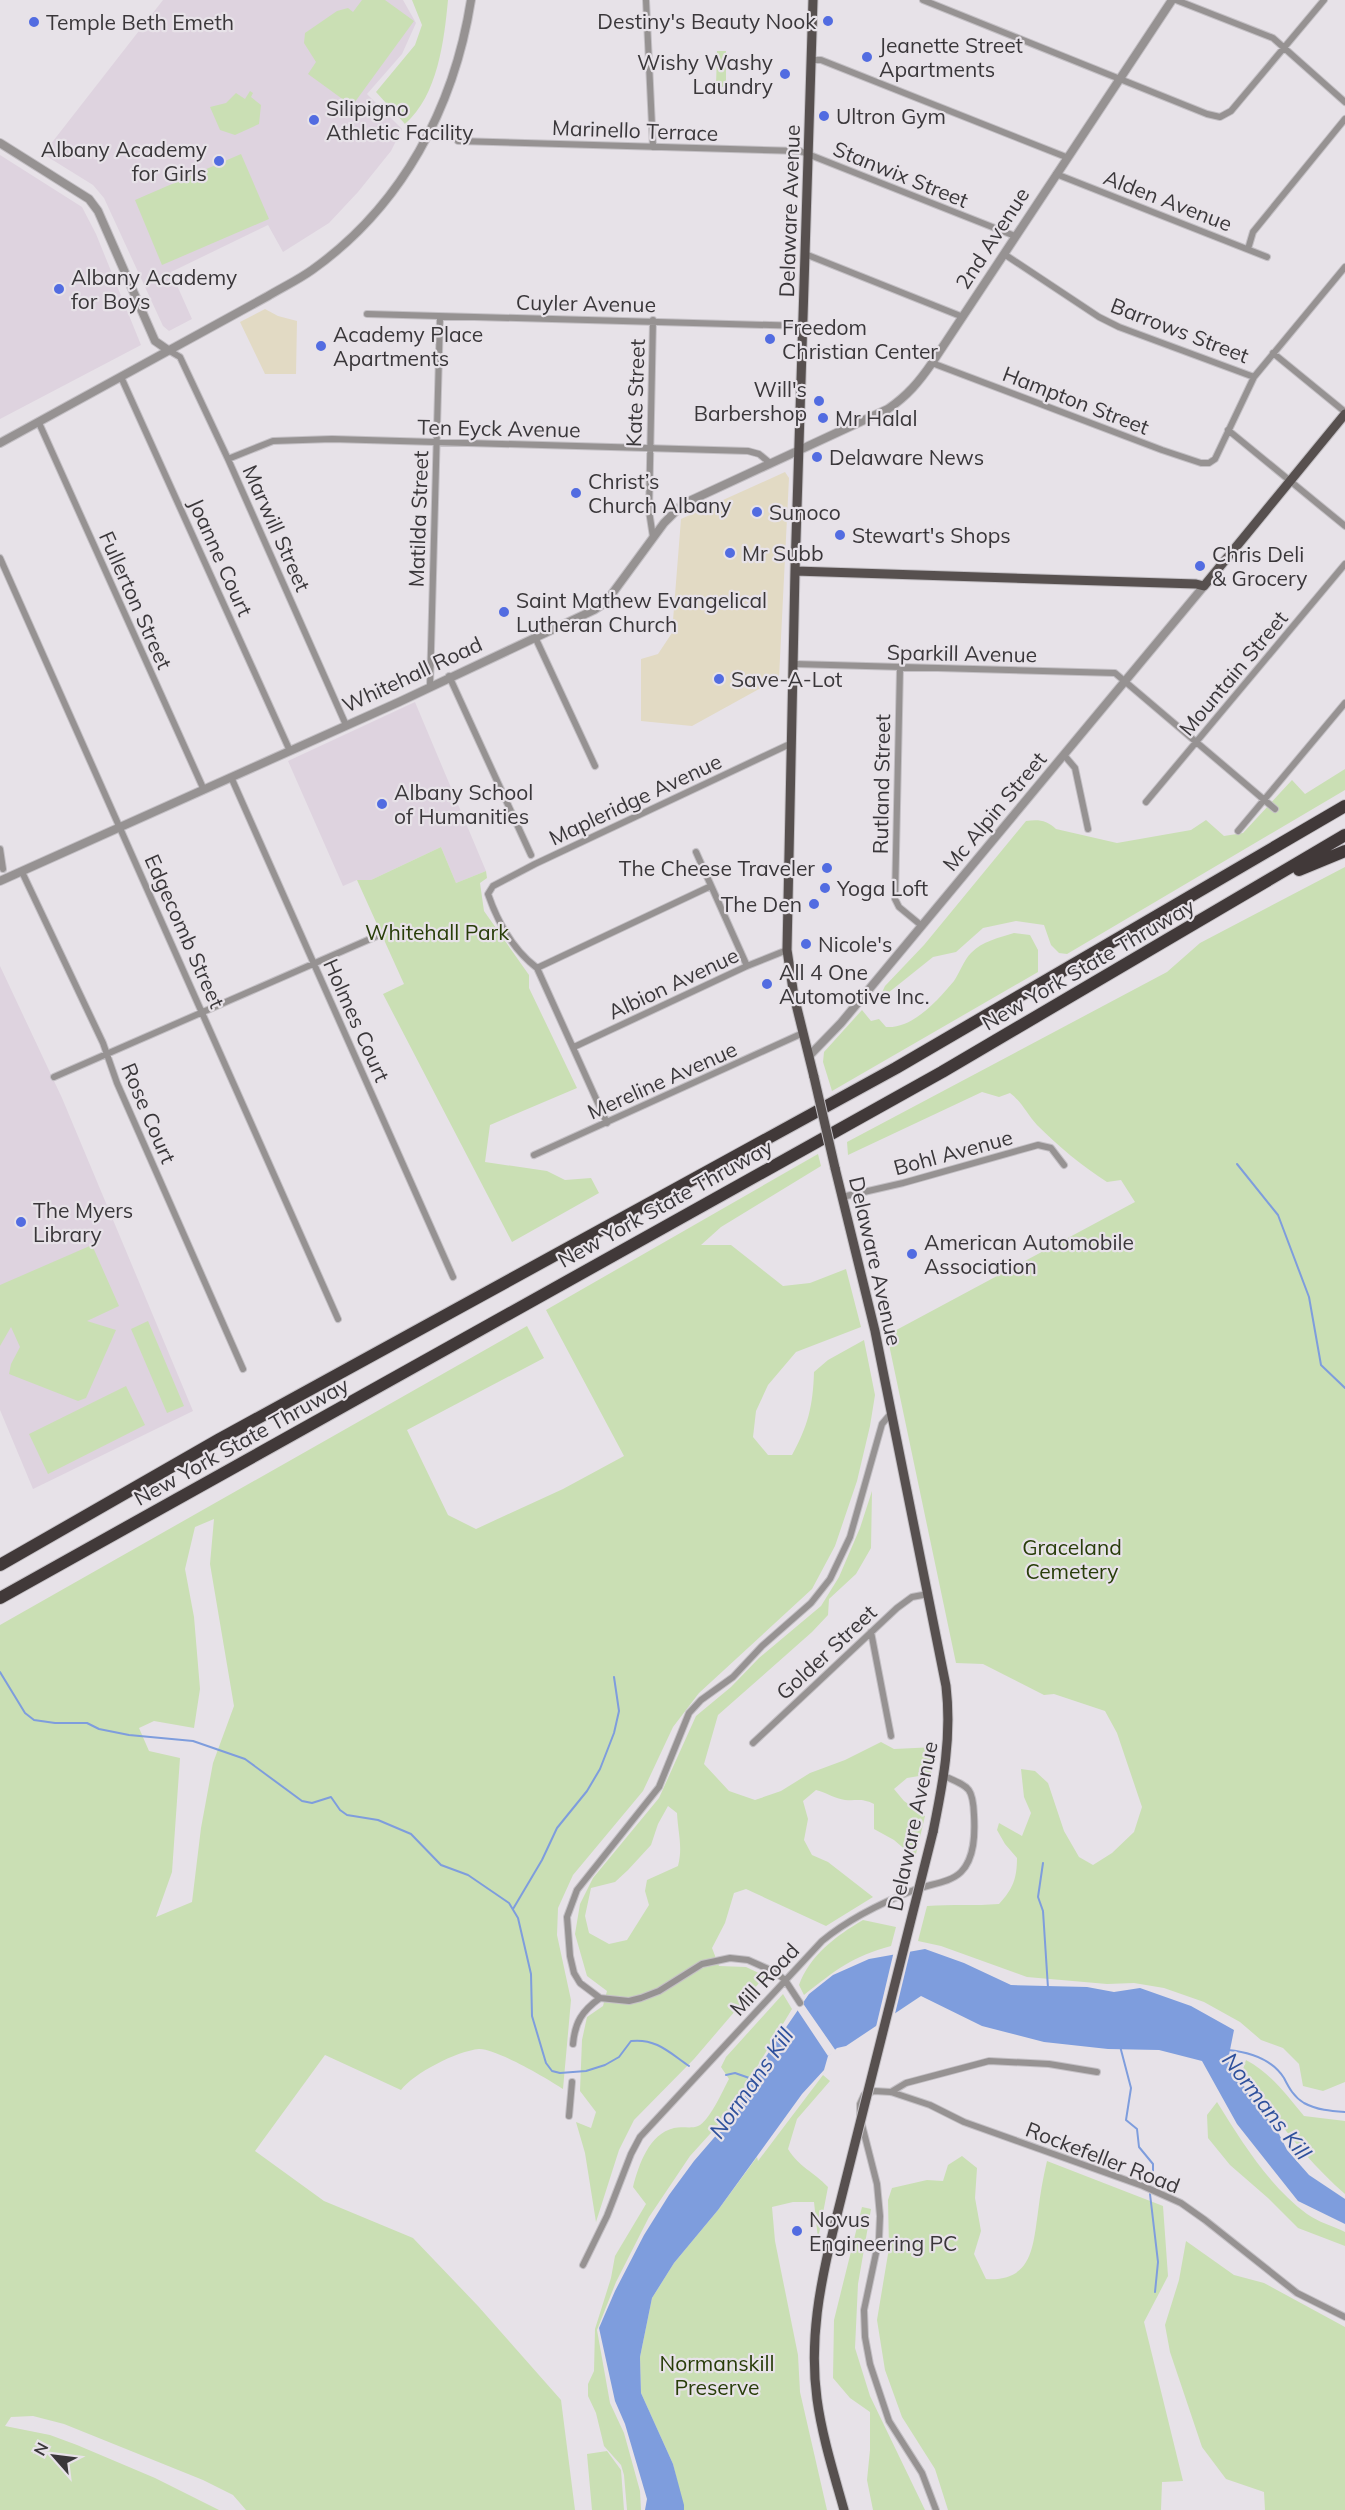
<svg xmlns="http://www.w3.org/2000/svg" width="1345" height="2510" font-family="Mulish,sans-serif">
	<rect width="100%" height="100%" fill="#e7e2e8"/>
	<path fill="#e2dac4" d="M 265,309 L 278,316 L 297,321 L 296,374 L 265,374 L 240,322 Z
		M 785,472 L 789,478 L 779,678 L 692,726 L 641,721 L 641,659 L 658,654 L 672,633 L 681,519 Z"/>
	<path fill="#ded3df" d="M 163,0 L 403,0 L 416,23 L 402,54 L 367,94 L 402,129 L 391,151 L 358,192 L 329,223 L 283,252 L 268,225 L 171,272 L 192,319 L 169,331 L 163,326 L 104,198 L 93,185 L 43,154 Z
		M 0,155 L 82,207 L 96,234 L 141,345 L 0,419 Z
		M 415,702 L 486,871 L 456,883 L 441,847 L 371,880 L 357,880 L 343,886 L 288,761 Z
		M 0,966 L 62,1098 L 193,1411 L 33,1489 L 0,1410 Z"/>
	<path fill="#cadfb4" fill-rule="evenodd" d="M 362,0 L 385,0 L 414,21 L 352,106 L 308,74 L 316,62 L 304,43 L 305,33 L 337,11 L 348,8 L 353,12 Z
		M 412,0 L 448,0 C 444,41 438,95 405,124 L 376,92 L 415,45 L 422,25 Z
		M 717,51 L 726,51 L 726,87 L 716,87 Z
		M 250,91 L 253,93 L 251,97 L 261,105 L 259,124 L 235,135 L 220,130 L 210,107 L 226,103 L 236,93 L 245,99 Z
		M 241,154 L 269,219 L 162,265 L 135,200 Z
		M 1345,769 L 1345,790 L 1067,954 L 1059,953 L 1051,945 L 1044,925 L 1016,921 L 983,928 L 956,952 L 933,957 L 878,1001 L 885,986 L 924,945 L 1026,821 C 1038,819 1047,820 1056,829 L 1117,843 L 1191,830 L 1206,820 L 1224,836 L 1243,833 L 1292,780 L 1305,794 Z
		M 441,847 L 456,883 L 486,871 L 487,878 L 480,883 L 484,911 L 529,975 L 529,988 L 577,1088 L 490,1125 L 485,1162 L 547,1171 L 565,1180 L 591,1178 L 599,1193 L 512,1242 L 383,994 L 404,984 L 357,880 L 371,880 Z
		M 1345,867 L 1345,2082 L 1323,2091 L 1303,2086 L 1299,2064 L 1283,2048 L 1261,2040 L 1240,2022 L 1204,2002 L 1164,1988 L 1134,1983 L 1107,1984 L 1027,1977 L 941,1946 L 918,1941 L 927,1906 C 951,1904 975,1906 999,1904 C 1013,1889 1017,1878 1017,1858 L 1005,1844 L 997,1830 L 999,1823 L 1022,1836 L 1031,1813 L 1024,1797 L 1021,1769 L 1035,1771 L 1048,1783 L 1064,1831 L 1079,1857 L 1093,1865 L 1112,1853 L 1134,1832 L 1142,1807 L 1117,1733 L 1105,1711 L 1054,1694 L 1044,1695 L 983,1664 L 956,1663 L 887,1335 L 1135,1202 L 1121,1180 L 1107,1182 C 1082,1166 1058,1146 1037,1125 C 1027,1114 1022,1102 1010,1093 L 999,1097 L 982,1092 L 848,1155 L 847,1142 L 1167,972 L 1200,943 Z
		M 1014,933 L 1030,935 L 1038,950 L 1038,972 L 832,1091 L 823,1062 L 824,1052 L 862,1010 L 871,1021 L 879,1019 L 886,1027 C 913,1029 938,1000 954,981 C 960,972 964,960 971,953 C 982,941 999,938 1014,933 Z
		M 818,1154 L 821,1166 L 721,1227 L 701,1245 L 731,1245 L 783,1286 L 810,1283 L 846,1269 L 861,1327 L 796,1352 L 768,1385 L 756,1411 L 753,1437 L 768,1455 L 792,1455 C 808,1426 813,1406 814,1372 L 828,1360 L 864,1340 L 875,1395 L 870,1426 L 857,1481 L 835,1546 L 812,1589 L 699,1693 L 673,1727 L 643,1791 L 573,1875 L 558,1908 L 557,1935 L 571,2000 L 563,2089 C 548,2079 495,2048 479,2049 C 457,2051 414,2073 401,2090 L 325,2055 L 255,2151 L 324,2201 L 413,2238 L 478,2306 L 561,2400 L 575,2510 L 246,2510 L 233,2495 L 203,2480 L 64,2424 L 33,2416 L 11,2417 L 5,2426 L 50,2435 L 77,2445 L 155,2478 L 219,2510 L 0,2510 L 0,1625 L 527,1326 L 544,1358 L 407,1430 L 448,1515 L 476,1529 L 563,1489 L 624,1456 L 546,1310 ZM 214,1519 L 210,1564 L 234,1706 L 213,1763 L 201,1828 L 192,1902 L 156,1917 L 172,1872 L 180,1758 L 149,1751 L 139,1728 L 154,1721 L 194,1728 L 200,1689 L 194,1617 L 185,1569 L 195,1527 Z
		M 92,1245 L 119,1306 L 87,1321 L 116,1330 L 86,1398 L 78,1401 L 9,1374 L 11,1364 L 20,1347 L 11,1327 L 0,1346 L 0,1285 Z
		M 148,1321 L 184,1406 L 167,1413 L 131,1329 Z
		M 126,1386 L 145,1425 L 48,1474 L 29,1434 Z
		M 872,1491 L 871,1548 L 856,1574 L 829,1599 L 828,1615 L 812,1632 L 718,1715 L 704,1764 L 729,1791 L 755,1800 L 781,1791 L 810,1773 L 845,1760 L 881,1742 L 894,1749 L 936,1747 L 931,1774 L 907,1778 L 894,1789 L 904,1801 L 925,1816 L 915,1858 L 894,1840 L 874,1829 L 874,1804 C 861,1798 858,1801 845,1800 C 836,1799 825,1792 816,1790 L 803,1801 L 808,1819 L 804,1840 L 812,1855 L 828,1862 L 873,1897 L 826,1926 L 746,1889 L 734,1893 L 725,1923 L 712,1948 L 719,1966 L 746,1967 L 765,1976 L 694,2059 L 634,2120 L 619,2150 L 596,2222 L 585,2153 L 576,2122 L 591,2128 L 596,2112 L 580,2091 L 582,2040 L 587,2017 L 603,2006 L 607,1991 L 587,1976 L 575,1934 L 580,1904 L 593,1878 L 659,1798 L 696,1716 L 731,1687 L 759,1658 L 821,1606 L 839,1577 L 860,1528 ZM 668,1806 L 677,1813 C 678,1833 683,1847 678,1866 L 647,1880 L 645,1891 L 649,1905 L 627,1940 L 609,1944 L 589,1933 L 585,1916 L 591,1888 L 615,1882 L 628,1870 L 651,1845 L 658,1824 Z
		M 863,1920 L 896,1927 L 891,1946 C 853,1956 834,1971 804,1995 L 799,1985 C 810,1955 836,1936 863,1920 Z
		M 783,1994 L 792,2009 L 729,2113 L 690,2156 L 649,2217 L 616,2282 L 597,2330 L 610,2403 L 624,2433 L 640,2491 L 641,2510 L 627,2510 L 624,2475 L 621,2465 L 604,2446 L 596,2413 L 588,2396 L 588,2384 L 594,2371 L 595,2329 L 611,2278 L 615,2256 L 646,2204 L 633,2187 C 639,2164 649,2134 674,2128 C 682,2126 691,2129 698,2126 C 709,2122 723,2090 729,2079 L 721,2067 L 726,2057 Z
		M 1246,2060 C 1272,2074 1286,2095 1304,2116 L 1345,2121 L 1345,2194 C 1305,2159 1271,2114 1243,2069 Z
		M 823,2075 L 830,2081 L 797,2119 L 788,2149 C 800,2168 813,2171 828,2187 L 818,2239 L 814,2202 L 793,2202 L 772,2207 L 775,2241 L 798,2355 L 800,2392 L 827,2510 L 684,2510 L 673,2464 L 641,2393 L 640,2357 L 652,2298 L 674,2263 L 718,2210 L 757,2157 L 758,2161 Z
		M 1217,2102 C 1242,2142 1269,2186 1307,2214 C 1318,2222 1333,2226 1345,2232 L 1345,2246 L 1298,2228 L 1268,2198 L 1230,2165 L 1208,2138 L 1207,2115 Z
		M 962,2156 L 977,2168 L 975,2198 L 981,2231 L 974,2254 L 986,2279 C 1032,2282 1033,2247 1038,2212 C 1040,2195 1043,2178 1047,2161 L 1163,2206 L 1168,2276 L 1144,2322 L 1183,2481 L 1162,2482 L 1161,2510 L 948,2510 L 935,2469 L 902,2417 L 885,2370 L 877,2320 L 889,2248 L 888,2200 L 892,2188 L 927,2180 L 943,2181 L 948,2165 Z
		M 862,2207 L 871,2209 L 858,2284 L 855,2348 L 870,2396 L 925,2510 L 873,2510 L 867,2480 L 870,2450 L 870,2412 L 850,2398 L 833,2378 L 834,2320 Z
		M 1186,2241 L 1234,2275 L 1264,2283 L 1345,2327 L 1345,2510 L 1265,2510 L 1264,2492 L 1226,2479 L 1202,2447 L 1170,2352 L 1165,2325 L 1179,2280 Z
		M 607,2451 L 621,2470 L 624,2510 L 592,2510 L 587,2454 Z"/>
	<path fill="#7e9ddd" d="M 925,1949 L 964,1963 L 1011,1985 L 1087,1987 L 1114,1992 L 1140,1988 L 1191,2006 L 1234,2030 L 1229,2055 L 1239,2078 L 1257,2107 L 1276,2128 L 1287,2150 L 1309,2175 L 1345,2199 L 1345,2224 L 1298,2201 L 1237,2124 L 1202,2061 L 1159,2050 L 1108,2049 L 1044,2042 L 982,2026 L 921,1996 L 846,2046 L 837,2048 L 828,2056 L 824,2070 L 802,2094 L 718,2210 L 674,2263 L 652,2298 L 640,2357 L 641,2393 L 673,2464 L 684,2505 L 684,2510 L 645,2510 L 647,2499 L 625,2424 L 615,2401 L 599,2328 L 615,2291 L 644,2235 L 669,2195 L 694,2161 L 738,2110 L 758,2068 L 809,1994 L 833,1975 L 869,1959 Z"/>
	<path fill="#e7e2e8" d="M 911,1948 L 894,2018 L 875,2031 L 894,1951 Z
		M 802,2002 L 836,2051 L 828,2056 L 796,2008 Z"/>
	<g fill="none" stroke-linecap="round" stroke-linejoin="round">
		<path stroke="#7e9ddd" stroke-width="2" d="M 1237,1164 L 1278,1215 L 1309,1297 L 1321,1365 L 1345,1388
			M 0,1672 L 25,1713 L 34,1720 L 55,1723 L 87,1723 L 99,1729 L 129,1735 L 193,1741 L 245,1759 L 302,1801 L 312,1803 L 331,1797 L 340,1810 L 347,1815 L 378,1820 L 411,1834 L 441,1865 L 468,1875 L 509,1903 L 518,1918 L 531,1974 L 532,2016 L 546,2063 L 552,2071 L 560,2073 L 586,2071 L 605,2065 L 619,2057 L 631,2041 C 656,2038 670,2053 689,2066
			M 1043,1863 L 1038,1897 L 1043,1911 L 1048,1988
			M 513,1909 L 542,1860 L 557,1828 L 587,1791 L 600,1769 L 614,1733 L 619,1711 L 614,1677
			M 1120,2046 L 1131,2088 L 1126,2120 L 1137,2129 L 1139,2147 L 1153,2164 L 1153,2182
			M 1228,2050 C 1249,2052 1271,2058 1284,2078 C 1289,2088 1294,2097 1304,2103 C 1317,2110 1331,2111 1345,2112
			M 726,2075 L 735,2073 L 755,2080
			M 1150,2194 L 1158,2262 L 1155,2292"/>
		<g stroke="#c4c0c5" stroke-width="8">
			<path id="minor" d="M 646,0 L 653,147
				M 923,0 L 1207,114 L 1220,117 L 1231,111 L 1324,0
				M 1176,0 L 1273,38 L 1345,102
				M 812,60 L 821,60 L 1066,157
				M 458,141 L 800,151 L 1015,236
				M 1056,174 L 1267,257
				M 1248,249 L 1253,232 L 1345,119
				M 805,254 L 963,317
				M 1004,254 L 1099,317 L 1119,327 L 1254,377
				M 367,314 L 804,326
				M 653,320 L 649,511 L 653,537
				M 168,350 L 180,357 L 228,459 L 346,725
				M 1273,353 L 1345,412
				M 932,363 L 1162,450 L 1201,463 L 1209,463 L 1215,459 L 1254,377 L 1345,267
				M 121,377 L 290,751
				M 39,423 L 204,790
				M 1228,430 L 1345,526
				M 228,459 L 273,441 L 332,439 L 748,451 L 759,454 L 770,463
				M 0,558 L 338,1319
				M 535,637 L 595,766
				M 795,664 L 1115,673 L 1275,809
				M 900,668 L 895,899 L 899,907 L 922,926
				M 449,676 L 531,855
				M 430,686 L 440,318
				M 1064,755 L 1075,768 L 1088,829
				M 231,777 L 453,1277
				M 1146,802 L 1345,564
				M 1238,831 L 1345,703
				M 0,849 L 3,869
				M 696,852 L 747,966
				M 22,872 L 103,1043 L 117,1083 L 243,1369
				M 537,968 L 711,886
				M 574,1047 L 747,966 L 787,950
				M 54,1077 L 377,936
				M 607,1123 L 537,968 C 512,949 498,923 488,894 L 493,886 L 535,864 L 792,743
				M 534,1155 L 803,1033
				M 842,1197 L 903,1183 L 1038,1145 L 1051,1148 L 1064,1165
				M 871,1632 L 891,1736
				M 753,1743 L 897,1608 L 912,1597 L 928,1594
				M 800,2003 L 785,1980 L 775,1972 L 748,1960 L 730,1958 L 702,1964 L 659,1991 L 641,1998 L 629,2001 L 600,1998 L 580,1983 L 574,1973 L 570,1956 L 567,1917 L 577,1890 L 659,1787 L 689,1713 L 701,1700 L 733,1677 L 762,1646 L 811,1603 L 830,1579 L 850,1537 L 882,1424 L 892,1412
				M 573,2044 C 575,2022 582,2011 600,1998
				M 891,2092 L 906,2083 L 989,2061 L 1049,2064 L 1097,2072
				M 860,2115 L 860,2104 L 864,2095 L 874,2091 L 891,2092 L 930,2105 L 964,2122 L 1143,2186 L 1181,2203 L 1205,2220 L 1297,2293 L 1345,2317
				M 569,2116 L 572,2082
				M 862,2125 L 877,2184 L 880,2216 L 879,2239 L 864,2310 L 865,2337 L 870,2364 L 889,2421 L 922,2473 L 936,2510
				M 583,2265 L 607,2216 L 631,2154 L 640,2137 L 822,1941 C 850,1918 881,1903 914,1890 C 929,1884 950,1883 961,1872 C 975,1858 975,1833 974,1815 C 973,1787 969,1787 944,1776"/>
		</g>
		<g stroke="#c4c0c5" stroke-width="10">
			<path id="tertiary" d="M 0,143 L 89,199 L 98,211 L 155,341 L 168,350
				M 0,443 L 268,296 C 283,287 298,280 312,270 C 402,206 454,108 471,0
				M 0,881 L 399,702 L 594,610 L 606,602 L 664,523 L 683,504 L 888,409 C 907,396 919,382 932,363 L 1172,0
				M 809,1056 L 841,1023 L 1204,586"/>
		</g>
		<g stroke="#c4c0c5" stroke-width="11">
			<path id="primary" d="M 813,0 L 795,571 L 787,950 L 794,996 L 814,1077
				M 795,571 L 1196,584 L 1204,586 L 1345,414
				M 835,1168 L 875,1331 L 946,1686 C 952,1737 943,1783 933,1832
				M 834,2227 C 820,2284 809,2340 817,2399 C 822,2436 834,2474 844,2510"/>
		</g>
		<g stroke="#c4c0c5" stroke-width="14">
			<path id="motorway" d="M 1299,870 L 1345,851
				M 0,1565 L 218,1440 L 896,1068 L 1345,806
				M 0,1598 L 942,1072 L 1345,835"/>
		</g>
		<use href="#minor" stroke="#969292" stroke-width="6"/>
		<use href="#tertiary" stroke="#969292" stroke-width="8"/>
		<use href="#primary" stroke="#57504f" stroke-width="9"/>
		<use href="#motorway" stroke="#413939" stroke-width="12"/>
		<g stroke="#c4c0c5" stroke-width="11" stroke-linecap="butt">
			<path id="primary-bridge" d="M 814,1077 L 835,1168
				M 834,2227 L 933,1832"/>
		</g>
		<use href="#primary-bridge" stroke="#57504f" stroke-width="9"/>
	</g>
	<g fill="#526ce1" stroke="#e7e2e8" stroke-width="2">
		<circle cx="828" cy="21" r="6"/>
		<circle cx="34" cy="22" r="6"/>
		<circle cx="867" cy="57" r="6"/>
		<circle cx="785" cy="74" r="6"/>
		<circle cx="824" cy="116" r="6"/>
		<circle cx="314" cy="120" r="6"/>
		<circle cx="219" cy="161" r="6"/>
		<circle cx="59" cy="289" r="6"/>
		<circle cx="770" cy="339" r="6"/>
		<circle cx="321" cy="346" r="6"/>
		<circle cx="819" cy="401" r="6"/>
		<circle cx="823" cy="418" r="6"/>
		<circle cx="817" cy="457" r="6"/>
		<circle cx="576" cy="493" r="6"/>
		<circle cx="757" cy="512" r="6"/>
		<circle cx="840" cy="535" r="6"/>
		<circle cx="730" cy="553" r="6"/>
		<circle cx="1200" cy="566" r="6"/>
		<circle cx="504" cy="612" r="6"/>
		<circle cx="719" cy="679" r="6"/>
		<circle cx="382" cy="804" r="6"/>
		<circle cx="827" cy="868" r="6"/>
		<circle cx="825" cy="888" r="6"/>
		<circle cx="814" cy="904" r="6"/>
		<circle cx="806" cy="944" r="6"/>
		<circle cx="767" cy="984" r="6"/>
		<circle cx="21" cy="1222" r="6"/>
		<circle cx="912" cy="1254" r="6"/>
		<circle cx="797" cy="2231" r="6"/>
	</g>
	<g text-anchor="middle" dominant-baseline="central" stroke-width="4.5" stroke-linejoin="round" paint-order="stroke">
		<g font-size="21" fill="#3a373a" stroke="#e7e2e8" text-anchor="start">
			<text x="816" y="21" text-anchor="end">Destiny's Beauty Nook</text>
			<text x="46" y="22">Temple Beth Emeth</text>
			<text x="879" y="45">Jeanette Street<tspan x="879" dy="24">Apartments</tspan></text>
			<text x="773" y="62" text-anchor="end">Wishy Washy<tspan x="773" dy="24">Laundry</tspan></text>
			<text x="326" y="108">Silipigno<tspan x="326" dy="24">Athletic Facility</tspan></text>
			<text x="836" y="116">Ultron Gym</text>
			<text x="207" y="149" text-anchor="end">Albany Academy<tspan x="207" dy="24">for Girls</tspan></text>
			<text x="71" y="277">Albany Academy<tspan x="71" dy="24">for Boys</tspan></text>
			<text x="782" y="327">Freedom<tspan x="782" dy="24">Christian Center</tspan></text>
			<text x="333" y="334">Academy Place<tspan x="333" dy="24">Apartments</tspan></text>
			<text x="807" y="389" text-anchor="end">Will's<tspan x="807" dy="24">Barbershop</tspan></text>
			<text x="835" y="418">Mr Halal</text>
			<text x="829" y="457">Delaware News</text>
			<text x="588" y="481">Christ’s<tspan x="588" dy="24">Church Albany</tspan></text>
			<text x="769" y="512">Sunoco</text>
			<text x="852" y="535">Stewart's Shops</text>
			<text x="742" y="553">Mr Subb</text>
			<text x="1212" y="554">Chris Deli<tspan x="1212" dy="24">&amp; Grocery</tspan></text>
			<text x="516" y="600">Saint Mathew Evangelical<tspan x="516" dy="24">Lutheran Church</tspan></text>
			<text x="731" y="679">Save-A-Lot</text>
			<text x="394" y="792">Albany School<tspan x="394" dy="24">of Humanities</tspan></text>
			<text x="815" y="868" text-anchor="end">The Cheese Traveler</text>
			<text x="837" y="888">Yoga Loft</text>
			<text x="802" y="904" text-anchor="end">The Den</text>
			<text x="818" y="944">Nicole's</text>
			<text x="779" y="972">All 4 One<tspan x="779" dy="24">Automotive Inc.</tspan></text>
			<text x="33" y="1210">The Myers<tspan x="33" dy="24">Library</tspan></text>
			<text x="924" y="1242">American Automobile<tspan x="924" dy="24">Association</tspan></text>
			<text x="809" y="2219">Novus<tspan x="809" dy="24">Engineering PC</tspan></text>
		</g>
		<g font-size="21" fill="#3a373a" stroke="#e7e2e8">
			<text transform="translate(635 130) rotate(2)">Marinello Terrace</text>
			<text transform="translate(901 174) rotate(22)">Stanwix Street</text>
			<text transform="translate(1168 200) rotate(21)">Alden Avenue</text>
			<text transform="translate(789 211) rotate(-88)">Delaware Avenue</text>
			<text transform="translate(992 238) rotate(-57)">2nd Avenue</text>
			<text transform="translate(586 303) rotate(1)">Cuyler Avenue</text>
			<text transform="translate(1180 330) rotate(21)">Barrows Street</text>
			<text transform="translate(635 393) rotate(-88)">Kate Street</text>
			<text transform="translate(1076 400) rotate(21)">Hampton Street</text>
			<text transform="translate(499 428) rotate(1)">Ten Eyck Avenue</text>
			<text transform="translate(418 519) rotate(-88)">Matilda Street</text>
			<text transform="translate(277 528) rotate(66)">Marwill Street</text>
			<text transform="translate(221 557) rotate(66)">Joanne Court</text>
			<text transform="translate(136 600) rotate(66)">Fullerton Street</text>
			<text transform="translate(962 653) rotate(1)">Sparkill Avenue</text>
			<text transform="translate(1233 673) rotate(-50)">Mountain Street</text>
			<text transform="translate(412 674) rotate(-25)">Whitehall Road</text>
			<text transform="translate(881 784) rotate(-89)">Rutland Street</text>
			<text transform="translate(635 799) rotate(-25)">Mapleridge Avenue</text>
			<text transform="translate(994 811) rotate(-50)">Mc Alpin Street</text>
			<text transform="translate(185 931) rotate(66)">Edgecomb Street</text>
			<text transform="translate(1088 964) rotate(-30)">New York State Thruway</text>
			<text transform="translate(673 983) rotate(-25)">Albion Avenue</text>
			<text transform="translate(357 1020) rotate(66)">Holmes Court</text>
			<text transform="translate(662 1080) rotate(-24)">Mereline Avenue</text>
			<text transform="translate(149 1113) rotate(67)">Rose Court</text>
			<text transform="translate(953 1152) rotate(-15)">Bohl Avenue</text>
			<text transform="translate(665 1203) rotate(-29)">New York State Thruway</text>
			<text transform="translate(876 1261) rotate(77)">Delaware Avenue</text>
			<text transform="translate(241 1441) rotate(-29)">New York State Thruway</text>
			<text transform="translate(826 1652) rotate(-43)">Golder Street</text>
			<text transform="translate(912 1826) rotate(-78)">Delaware Avenue</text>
			<text transform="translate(764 1979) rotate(-47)">Mill Road</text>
			<text transform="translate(1103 2157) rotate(21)">Rockefeller Road</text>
		</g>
		<g font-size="21" fill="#283d09" stroke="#e7e2e8">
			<text x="437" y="932">Whitehall Park</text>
			<text x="1072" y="1547">Graceland<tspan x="1072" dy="24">Cemetery</tspan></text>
			<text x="717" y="2363">Normanskill<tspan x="717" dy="24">Preserve</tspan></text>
		</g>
		<g font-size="22" font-style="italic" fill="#2e509c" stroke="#e7e2e8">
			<text transform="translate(751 2083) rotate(-55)">Normans Kill</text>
			<text transform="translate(1267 2106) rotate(52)">Normans Kill</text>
		</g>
	</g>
	<g transform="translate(54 2456) rotate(298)" stroke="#e7e2e8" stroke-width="4.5" paint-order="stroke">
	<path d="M0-4.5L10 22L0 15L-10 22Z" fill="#3a373a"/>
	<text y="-9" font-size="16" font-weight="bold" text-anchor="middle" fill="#3a373a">N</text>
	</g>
</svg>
